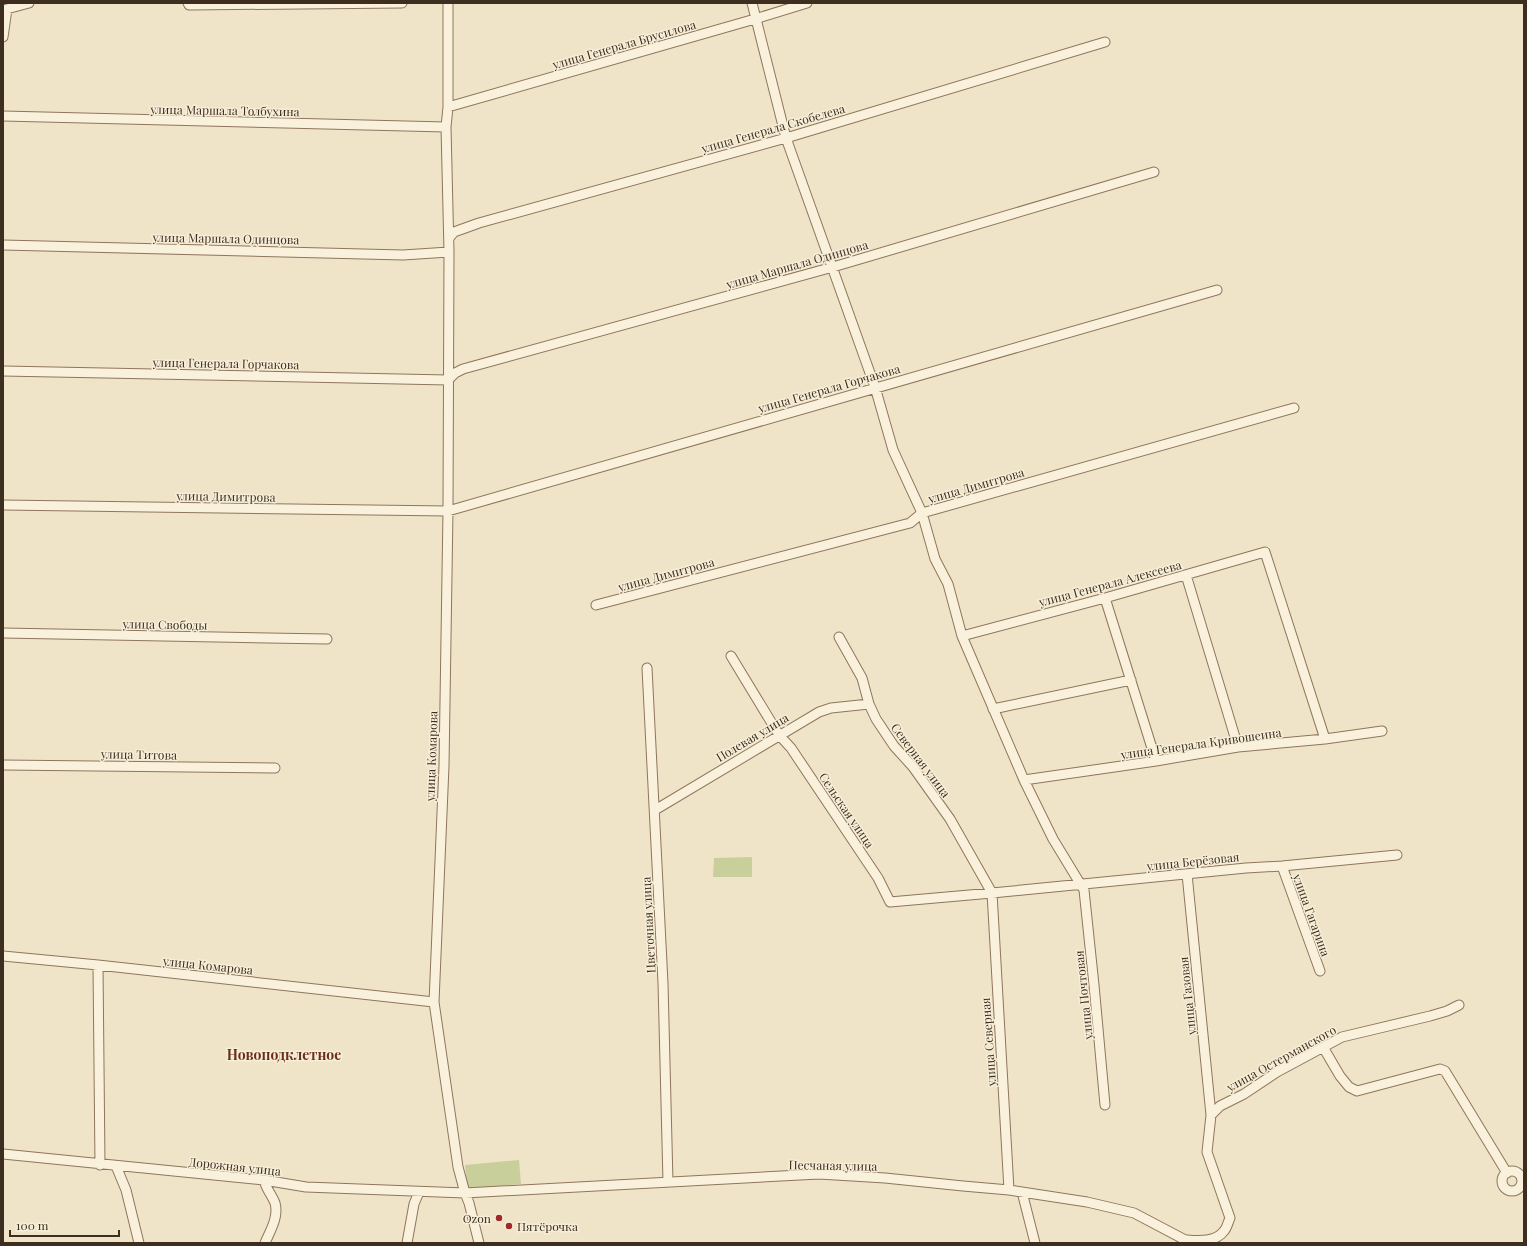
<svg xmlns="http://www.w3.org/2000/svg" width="1527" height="1246" font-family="'Playfair Display',serif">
	<rect width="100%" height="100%" fill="#f0e4c8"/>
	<path fill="#c9cf9b" d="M 752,857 L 752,877 L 713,877 L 714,858 Z
		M 519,1160 L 521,1184 L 467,1189 L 465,1165 Z"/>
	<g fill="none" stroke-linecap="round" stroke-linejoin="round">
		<g stroke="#8d765c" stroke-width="11">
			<path id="minor" d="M 188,3 L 189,5 L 402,3
				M 448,3 L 448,107 L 446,127 L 449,252 L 448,511 L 444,766 L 434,1002 L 458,1167 L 465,1193 L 469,1203 L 479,1243
				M 752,3 L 786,138 L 875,387 L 893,450 L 922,513 L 935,559 L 948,584 L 962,636 L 1024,780 L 1053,839 L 1084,890 L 1094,985 L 1105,1105
				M 3,10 L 29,3
				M 3,37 L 7,9
				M 448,107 L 755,19 L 807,3
				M 3,116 L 446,127
				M 449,238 L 454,232 L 479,223 L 786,138 L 1105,42
				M 3,245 L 403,255 L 449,252
				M 3,371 L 448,380 L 455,373 L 463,369 L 833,267 L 1154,172
				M 3,505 L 448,511 L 1217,290
				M 1186,575 L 1238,747
				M 1105,598 L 1156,761
				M 596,605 L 910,523 L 922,513 L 1294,408
				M 3,633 L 327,639
				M 962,636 L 1105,598 L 1265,552 L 1325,739
				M 839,637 L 862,678 L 869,704 L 876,719 L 894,746 L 913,767 L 950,819 L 992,893 L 1009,1190
				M 731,656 L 779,735 L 791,748 L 878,878 L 890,902 L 992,893 L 1246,868 L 1282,866 L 1397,855
				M 647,668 L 663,983 L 668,1182
				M 993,709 L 1131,680
				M 3,765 L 275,768
				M 1024,780 L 1156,761 L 1238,747 L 1325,739 L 1382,731
				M 655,810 L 819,712 L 831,708 L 869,704
				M 1282,866 L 1320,971
				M 1187,874 L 1211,1115 L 1207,1152 L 1230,1218 C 1228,1222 1227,1228 1224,1231 C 1216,1242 1199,1241 1187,1240
				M 3,956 L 98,965 L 434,1002
				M 98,965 L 100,1165
				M 1323,1047 L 1340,1076 L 1349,1087 L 1357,1091 L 1440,1069 L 1445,1071 L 1507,1173
				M 1211,1115 L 1220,1106 L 1244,1094 L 1277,1072 L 1342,1037 L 1430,1016 L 1447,1011 L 1459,1005
				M 3,1154 L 264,1180 L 306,1187 L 465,1193 L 819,1174 L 885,1178 L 963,1186 L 1009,1190 L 1087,1202 L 1134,1213 L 1191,1243
				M 116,1166 L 126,1190 L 139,1243
				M1502 1181a10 10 0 1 1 20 0a10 10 0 1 1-20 0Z
				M 264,1180 C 266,1189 272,1195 275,1203 C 279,1217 270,1231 265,1243
				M 1022,1192 L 1035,1243
				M 407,1243 L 414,1204 L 419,1192"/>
		</g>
		<use href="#minor" stroke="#faf1dc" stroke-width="9"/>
	</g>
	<g fill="#9e2a2b" stroke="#f7eed8" stroke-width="1.5">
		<circle cx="499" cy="1218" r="4"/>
		<circle cx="509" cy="1226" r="4"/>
	</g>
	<g text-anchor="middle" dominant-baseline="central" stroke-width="3" stroke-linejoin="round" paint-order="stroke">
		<g font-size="12" fill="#3d2e20" stroke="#f7eed8">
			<text transform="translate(624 44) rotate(-16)">улица Генерала Брусилова</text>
			<text transform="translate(225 110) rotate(1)">улица Маршала Толбухина</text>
			<text transform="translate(773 128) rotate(-16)">улица Генерала Скобелева</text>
			<text transform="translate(226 238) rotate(1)">улица Маршала Одинцова</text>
			<text transform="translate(797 264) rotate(-16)">улица Маршала Одинцова</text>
			<text transform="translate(226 363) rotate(1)">улица Генерала Горчакова</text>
			<text transform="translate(829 388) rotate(-16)">улица Генерала Горчакова</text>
			<text transform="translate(976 485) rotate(-16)">улица Димитрова</text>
			<text transform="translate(226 496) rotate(1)">улица Димитрова</text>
			<text transform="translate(666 574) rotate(-15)">улица Димитрова</text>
			<text transform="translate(1110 583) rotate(-15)">улица Генерала Алексеева</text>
			<text transform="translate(165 624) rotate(1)">улица Свободы</text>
			<text transform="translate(752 737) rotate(-31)">Полевая улица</text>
			<text transform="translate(1201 743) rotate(-8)">улица Генерала Кривошеина</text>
			<text transform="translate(139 754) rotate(1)">улица Титова</text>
			<text transform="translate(431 756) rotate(-88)">улица Комарова</text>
			<text transform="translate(921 760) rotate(53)">Северная улица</text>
			<text transform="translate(847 810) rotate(56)">Сельская улица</text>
			<text transform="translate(1193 861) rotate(-6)">улица Берёзовая</text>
			<text transform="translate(1312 915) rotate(70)">улица Гагарина</text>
			<text transform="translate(648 925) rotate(-93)">Цветочная улица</text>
			<text transform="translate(208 965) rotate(6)">улица Комарова</text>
			<text transform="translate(1083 995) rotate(-96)">улица Почтовая</text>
			<text transform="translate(1187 996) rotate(-96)">улица Газовая</text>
			<text transform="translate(988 1042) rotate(-94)">улица Северная</text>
			<text transform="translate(1281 1058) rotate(-29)">улица Остерманского</text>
			<text transform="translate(833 1165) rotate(1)">Песчаная улица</text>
			<text transform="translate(235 1166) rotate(6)">Дорожная улица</text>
		</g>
		<g font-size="12" fill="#3d2e20" stroke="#f7eed8" text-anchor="end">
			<text x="491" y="1218">Ozon</text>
			<text x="517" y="1226" text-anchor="start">Пятёрочка</text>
		</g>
		<g font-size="14" font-weight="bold" fill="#6b2e1e" stroke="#f7eed8">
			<text x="284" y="1054">Новоподклетное</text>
		</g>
	</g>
	<rect width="1527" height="1246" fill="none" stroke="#3d2e20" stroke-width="8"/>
	<path d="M10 1230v6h109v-6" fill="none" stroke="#3d2e20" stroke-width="2"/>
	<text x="16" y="1230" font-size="12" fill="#3d2e20" stroke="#f7eed8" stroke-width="3" paint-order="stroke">100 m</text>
</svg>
